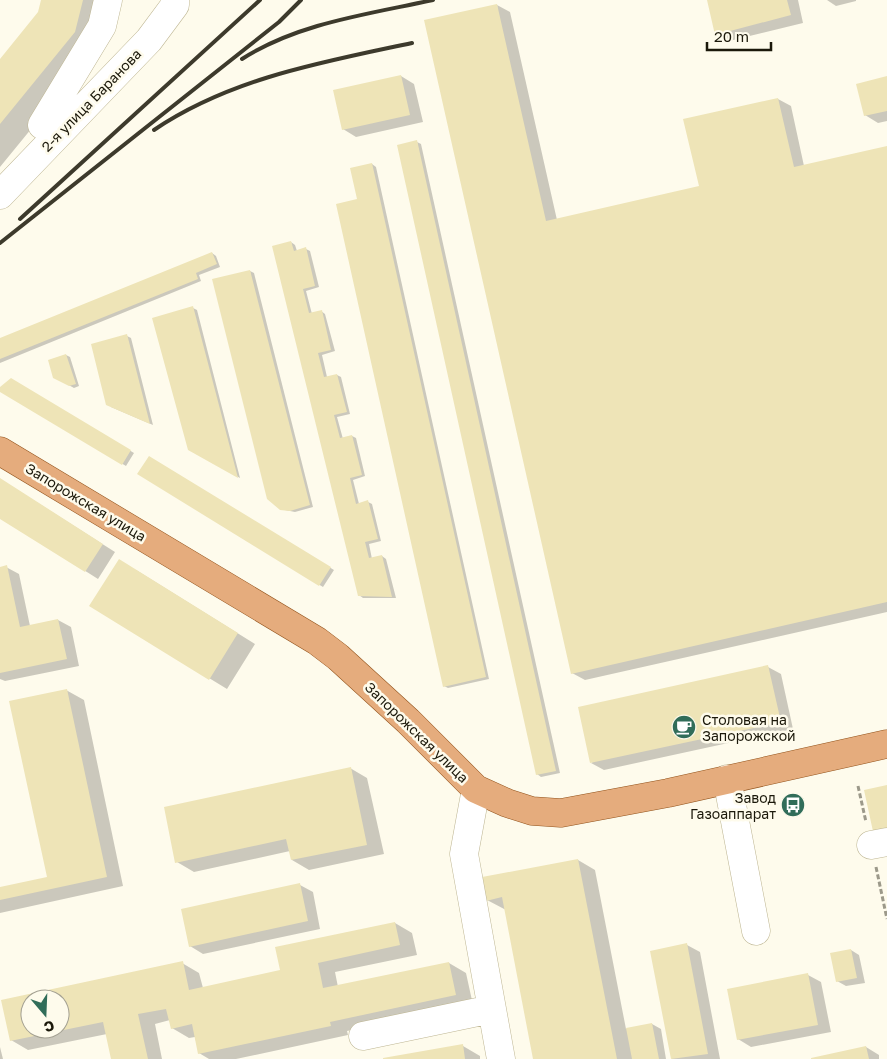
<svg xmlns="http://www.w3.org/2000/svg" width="887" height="1059" font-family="'Golos Text',sans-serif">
	<rect width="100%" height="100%" fill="#fefbec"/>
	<path fill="#0003" fill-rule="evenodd" d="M 43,0 L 111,0 L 99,46 L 0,167 L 0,61 L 39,13 Z
		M 708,0 L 798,0 L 803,23 L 729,41 L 716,34 Z
		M 827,0 L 856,0 L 856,1 L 836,6 Z
		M 497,5 L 510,12 L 557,220 L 700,187 L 778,99 L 791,106 L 804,166 L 887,147 L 887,612 L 585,680 L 572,673 Z
		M 401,76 L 414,84 L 423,122 L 356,137 L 343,129 L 335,91 Z
		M 887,77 L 887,121 L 878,123 L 865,115 Z
		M 417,142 L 421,144 L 560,773 L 541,777 L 537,774 Z
		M 372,164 L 376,167 L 489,679 L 448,688 L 444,686 L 359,200 Z
		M 291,242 L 295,245 L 297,251 L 306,249 L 310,251 L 319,287 L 306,291 L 312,314 L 321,311 L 325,314 L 335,351 L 322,355 L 327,377 L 337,375 L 341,377 L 350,414 L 337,417 L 343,439 L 352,436 L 356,438 L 365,476 L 353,480 L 359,504 L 368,502 L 372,504 L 381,541 L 369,544 L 372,559 L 382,556 L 386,559 L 396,598 L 363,598 L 359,595 Z
		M 212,253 L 216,256 L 220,267 L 199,275 L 201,281 L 0,363 L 0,339 Z
		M 250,271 L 254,273 L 313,507 L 295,512 L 280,509 Z
		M 193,308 L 197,310 L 240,478 L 189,449 Z
		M 127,336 L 131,338 L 153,425 L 111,407 Z
		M 66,355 L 70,357 L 79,386 L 74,388 L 54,377 Z
		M 11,379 L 134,453 L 126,466 L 0,390 Z
		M 149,457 L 334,570 L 323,587 L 139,474 Z
		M 0,479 L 115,552 L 98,579 L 0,517 Z
		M 6,567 L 19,574 L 30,626 L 58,620 L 71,627 L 79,666 L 5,681 L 0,679 L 0,568 Z
		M 136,570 L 255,644 L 227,689 L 91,606 Z
		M 768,667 L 781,674 L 793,729 L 604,770 L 591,763 Z
		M 66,690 L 84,700 L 123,886 L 0,913 L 0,888 L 48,878 Z
		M 350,768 L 367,778 L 384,854 L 309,870 L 292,860 L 290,851 L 194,872 L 177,862 Z
		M 578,860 L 595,870 L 626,1029 L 652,1024 L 661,1029 L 666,1059 L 534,1059 L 506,910 L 487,900 Z
		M 300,885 L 313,892 L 320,929 L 203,954 L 190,946 Z
		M 395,923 L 412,933 L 417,955 L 335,972 L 338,987 L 449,963 L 466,973 L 473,1005 L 347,1031 L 348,1035 L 236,1059 L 209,1059 L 199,1053 L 195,1037 L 189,1038 L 172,1028 L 170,1020 L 155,1024 L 162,1059 L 113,1059 L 107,1034 L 28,1050 L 11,1040 L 2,1001 L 182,963 L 199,973 L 203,988 L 282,971 ZM 30,999 L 60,999 L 60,1029 L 30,1029 Z
		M 687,945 L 700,952 L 720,1059 L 672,1059 L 651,952 Z
		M 851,950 L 859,955 L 865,983 L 846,986 L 837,981 Z
		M 808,975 L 821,982 L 831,1032 L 751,1047 L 738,1039 Z
		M 463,1046 L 480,1056 L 480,1059 L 385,1059 Z
		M 0,1047 L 3,1059 L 0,1059 Z
		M 866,1047 L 879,1055 L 879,1059 L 813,1059 Z"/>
	<path fill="#eee4b7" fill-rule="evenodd" d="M 41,0 L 83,0 L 75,32 L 0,124 L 0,59 L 38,12 Z
		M 707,0 L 787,0 L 791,15 L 715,35 Z
		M 497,4 L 546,221 L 699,186 L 683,119 L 778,98 L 794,167 L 887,146 L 887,602 L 571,674 L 424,20 Z
		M 401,75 L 410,115 L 342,130 L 333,90 Z
		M 887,76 L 887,111 L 864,116 L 856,84 Z
		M 417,140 L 556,771 L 536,775 L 397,145 Z
		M 372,163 L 486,677 L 443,687 L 336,204 L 357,199 L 350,168 Z
		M 291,241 L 294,251 L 306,247 L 315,286 L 303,289 L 309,313 L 322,310 L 331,350 L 318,353 L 324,377 L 337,374 L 347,412 L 334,415 L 340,438 L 352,435 L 362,475 L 350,478 L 356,504 L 368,500 L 378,539 L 365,542 L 369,558 L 382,555 L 392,597 L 358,596 L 272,246 Z
		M 212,252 L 217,264 L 196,273 L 198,279 L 0,359 L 0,338 Z
		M 250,270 L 310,505 L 290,511 L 280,510 L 267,499 L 212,279 Z
		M 193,306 L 238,478 L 188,450 L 152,318 Z
		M 127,334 L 150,424 L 106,405 L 91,344 Z
		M 66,354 L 76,384 L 69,386 L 53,378 L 48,360 Z
		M 11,378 L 131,450 L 122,465 L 0,392 L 0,387 Z
		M 149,456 L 331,567 L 319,586 L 137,474 Z
		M 0,478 L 103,544 L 85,572 L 0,519 Z
		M 119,559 L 238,633 L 209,680 L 89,606 Z
		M 7,565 L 20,627 L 58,619 L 67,659 L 0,673 L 0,567 Z
		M 768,665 L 781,722 L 590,763 L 578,707 Z
		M 67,689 L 107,877 L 0,900 L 0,887 L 47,877 L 9,701 Z
		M 351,767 L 367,845 L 291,860 L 286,839 L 175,863 L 164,807 Z
		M 887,785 L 887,834 L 874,836 L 864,790 Z
		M 578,859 L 617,1059 L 533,1059 L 502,897 L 486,901 L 482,877 Z
		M 300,883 L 308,921 L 189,947 L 181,909 Z
		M 395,922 L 400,945 L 318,963 L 323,988 L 449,962 L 456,995 L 330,1022 L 331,1026 L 198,1054 L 192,1024 L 171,1029 L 166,1009 L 138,1014 L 148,1059 L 111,1059 L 103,1022 L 10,1041 L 1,1000 L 183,961 L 189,990 L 280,970 L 275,947 ZM 30,999 L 60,999 L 60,1029 L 30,1029 Z
		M 687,943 L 708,1054 L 671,1059 L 650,951 Z
		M 851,949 L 857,978 L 836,982 L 830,953 Z
		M 808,973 L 818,1025 L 737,1040 L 727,989 Z
		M 652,1023 L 659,1059 L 632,1059 L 626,1028 Z
		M 463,1044 L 465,1059 L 383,1059 L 383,1058 Z
		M 866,1046 L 869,1059 L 811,1059 L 811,1058 Z"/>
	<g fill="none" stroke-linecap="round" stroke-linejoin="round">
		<g stroke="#beb693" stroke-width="29">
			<path id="minor" d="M 42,125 L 102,26 L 108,0
				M 0,195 L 149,40 L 175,5 L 175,0
				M 727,779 L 756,931
				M 476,789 L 464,854 L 501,1059
				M 871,845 L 887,842
				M 363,1036 L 492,1009"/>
		</g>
		<g stroke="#93541d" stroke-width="29">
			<path id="major" d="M 0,451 L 317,641 L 338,657 L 408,721 L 476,789 L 507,803 L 532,811 L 561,813 L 668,793 L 887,744"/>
		</g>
		<path stroke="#9c998a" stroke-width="3" stroke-dasharray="5 2.5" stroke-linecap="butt" d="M 858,786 L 866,822
			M 876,867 L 887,919"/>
		<use href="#minor" stroke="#fff" stroke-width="28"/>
		<use href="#major" stroke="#e5ac7d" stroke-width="28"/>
		<path stroke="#3d3a2c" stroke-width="4" d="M 242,59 C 298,23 369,14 433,0
			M 154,130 C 231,78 323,62 412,43
			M 20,219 L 260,0
			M 0,243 L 279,22 L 301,0"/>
	</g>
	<defs>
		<g id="cafe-disc" transform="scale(1.25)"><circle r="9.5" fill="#316d59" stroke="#fefbec"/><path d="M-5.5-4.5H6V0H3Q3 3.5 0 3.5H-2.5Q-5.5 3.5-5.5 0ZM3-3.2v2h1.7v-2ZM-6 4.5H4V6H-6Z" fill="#fff"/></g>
		<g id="bus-disc" transform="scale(1.25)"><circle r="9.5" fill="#316d59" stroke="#fefbec"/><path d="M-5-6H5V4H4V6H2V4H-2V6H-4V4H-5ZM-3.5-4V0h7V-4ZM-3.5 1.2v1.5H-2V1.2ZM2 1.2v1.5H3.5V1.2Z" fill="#fff"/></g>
	</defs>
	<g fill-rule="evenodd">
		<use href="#cafe-disc" x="684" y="727"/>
		<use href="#bus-disc" x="793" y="805"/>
	</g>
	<g text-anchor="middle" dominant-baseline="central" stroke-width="5" stroke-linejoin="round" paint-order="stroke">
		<g font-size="14" fill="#1b180a" stroke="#fefbec">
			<text transform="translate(91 100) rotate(-46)">2-я улица Баранова</text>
			<text transform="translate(86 502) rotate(31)">Запорожская улица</text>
			<text transform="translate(417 732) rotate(44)">Запорожская улица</text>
		</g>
		<g font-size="14" fill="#1b180a" stroke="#fefbec" text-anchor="start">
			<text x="702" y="719">Столовая на<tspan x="702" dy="16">Запорожской</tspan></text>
			<text x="776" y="797" text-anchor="end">Завод<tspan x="776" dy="16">Газоаппарат</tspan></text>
		</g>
	</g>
	<g transform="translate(45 1014) rotate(161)"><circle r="24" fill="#fefbec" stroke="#a3a092"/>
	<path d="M0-4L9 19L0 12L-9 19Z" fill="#316d59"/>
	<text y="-8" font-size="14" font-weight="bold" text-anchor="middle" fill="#1b180a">С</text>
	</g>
	<path d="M707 42v8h64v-8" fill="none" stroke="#1b180a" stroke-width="2.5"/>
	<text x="714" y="42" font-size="15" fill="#1b180a" stroke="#fefbec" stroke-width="4" paint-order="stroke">20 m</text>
</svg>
